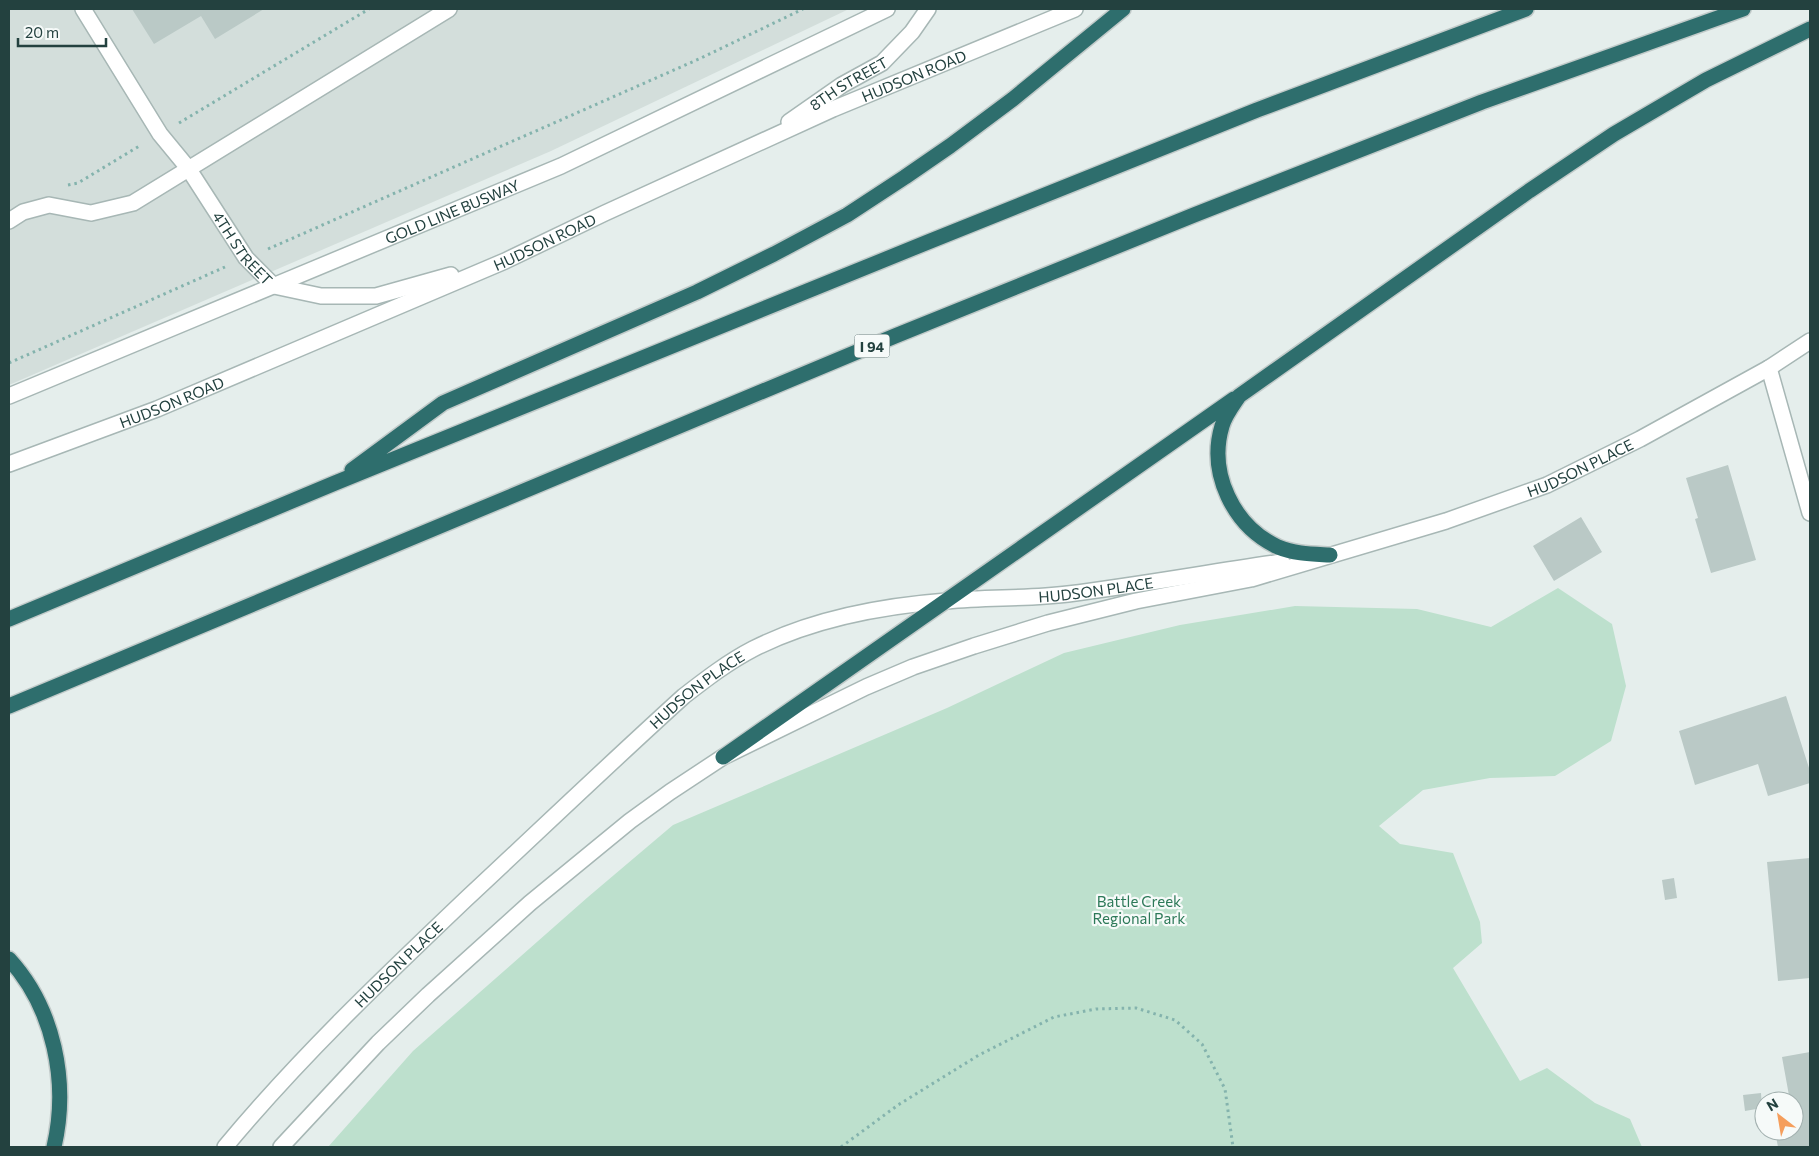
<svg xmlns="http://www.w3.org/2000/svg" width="1819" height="1156" font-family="Commissioner,sans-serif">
	<rect width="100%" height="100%" fill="#e5eeec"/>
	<path fill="#d3dedb" d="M 9,9 L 849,9 L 551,151 L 9,385 Z"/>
	<path fill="#bde0cd" d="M 1558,588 L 1612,624 L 1626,686 L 1611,741 L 1555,776 L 1490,778 L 1423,790 L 1379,826 L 1400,844 L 1453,853 L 1480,922 L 1482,943 L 1453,968 L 1520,1081 L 1547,1068 L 1595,1103 L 1630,1119 L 1642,1147 L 328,1147 L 413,1051 L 588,897 L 673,825 L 947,708 L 1064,653 L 1180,625 L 1295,606 L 1417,609 L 1491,627 Z"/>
	<path fill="#bac9c6" d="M 132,9 L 264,9 L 215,39 L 201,16 L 154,44 Z
		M 1728,465 L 1756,560 L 1711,573 L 1695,519 L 1698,518 L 1686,478 Z
		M 1581,517 L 1602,552 L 1554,581 L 1533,546 Z
		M 1786,696 L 1810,771 L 1810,783 L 1768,796 L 1758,764 L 1695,785 L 1679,731 Z
		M 1810,858 L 1810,978 L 1778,981 L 1767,862 Z
		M 1674,878 L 1677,898 L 1665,900 L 1662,880 Z
		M 1810,1052 L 1810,1147 L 1778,1147 L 1775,1131 L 1794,1131 L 1794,1101 L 1790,1101 L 1782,1057 Z
		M 1761,1093 L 1762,1108 L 1745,1111 L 1743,1095 Z"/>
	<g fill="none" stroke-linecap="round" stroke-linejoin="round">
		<g stroke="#a7b7b5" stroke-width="18">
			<g id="minor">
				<path id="s1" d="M 83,9 L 160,134 L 188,168 L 246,258 L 274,286 L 321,296 L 376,296 L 451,275"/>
				<path id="s2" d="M 789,122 L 842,85 L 882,63 L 912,32 L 928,9"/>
				<path d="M 9,221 L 23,212 L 49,205 L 91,213 L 133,203 L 449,9"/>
				<path d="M 1769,368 L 1810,513"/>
				<path id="s3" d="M 9,396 L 561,166 L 887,9"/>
				<path id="s4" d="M 9,464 L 157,409 L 505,261 L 605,213 L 833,109 L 1075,9"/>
				<path id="s5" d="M 225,1147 C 298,1059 382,979 465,900 C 538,832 610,763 684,696 C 706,679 728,662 753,649 C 812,619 881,606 947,601 C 987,597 1028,599 1068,594 C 1140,585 1211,572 1282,562"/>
				<path id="s6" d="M 281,1147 L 378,1043 L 428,995 L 530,903 L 630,821 L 670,792 L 723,757 L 866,687 L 913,667 L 974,646 L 1048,623 L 1136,601 L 1251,579 L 1446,521 L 1547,485 L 1640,439 L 1769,368 L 1810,341"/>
			</g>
		</g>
		<g stroke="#c1cac9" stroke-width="18">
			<path id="highway" d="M 352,470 L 443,403 L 697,292 L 774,254 L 847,215 L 905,177 L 950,146 L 1013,99 L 1123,9
				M 1330,555 C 1313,554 1295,554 1278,547 C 1233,526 1208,473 1222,426 C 1225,415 1233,405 1239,396 L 1529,191 L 1614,134 L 1706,80 L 1810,29
				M 9,619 L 335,483 L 928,242 L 1257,110 L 1526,9
				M 9,706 L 895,336 L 1194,215 L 1482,102 L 1743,9
				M 723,757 L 1234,399
				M 9,959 C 54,1008 69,1082 54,1147"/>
		</g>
		<path stroke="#84b3ad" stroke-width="3" stroke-dasharray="2.5 4" stroke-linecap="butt" d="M 179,123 L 369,9
			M 68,185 L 78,183 L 141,145
			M 268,249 L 699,59 L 803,9
			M 9,363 L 225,267
			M 841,1147 L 898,1105 L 979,1055 L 1054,1017 L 1096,1009 L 1136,1008 L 1175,1020 L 1202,1044 L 1225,1089 L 1233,1147"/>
		<use href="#minor" stroke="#fff" stroke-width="15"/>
		<use href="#highway" stroke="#2e6e6d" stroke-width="15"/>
	</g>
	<g text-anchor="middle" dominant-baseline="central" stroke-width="4.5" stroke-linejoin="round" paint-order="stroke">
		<rect fill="#f6faf9" stroke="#627877" stroke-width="1" x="854.5" y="334.5" width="35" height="23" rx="4"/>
		<g font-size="14" font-weight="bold" fill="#23413f">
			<text x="872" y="346">I 94</text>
		</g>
		<g font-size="15" fill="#23413f" stroke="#f6faf9">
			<text stroke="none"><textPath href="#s4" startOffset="985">HUDSON ROAD</textPath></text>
			<text stroke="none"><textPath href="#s2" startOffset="71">8TH STREET</textPath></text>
			<text stroke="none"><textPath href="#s3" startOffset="480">GOLD LINE BUSWAY</textPath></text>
			<text stroke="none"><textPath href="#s4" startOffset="580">HUDSON ROAD</textPath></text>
			<text stroke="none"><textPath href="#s1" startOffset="288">4TH STREET</textPath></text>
			<text stroke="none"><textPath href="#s4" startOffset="174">HUDSON ROAD</textPath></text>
			<text stroke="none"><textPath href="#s6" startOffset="1499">HUDSON PLACE</textPath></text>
			<text stroke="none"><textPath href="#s5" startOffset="1078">HUDSON PLACE</textPath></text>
			<text stroke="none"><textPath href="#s5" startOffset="658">HUDSON PLACE</textPath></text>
			<text stroke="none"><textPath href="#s5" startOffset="252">HUDSON PLACE</textPath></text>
		</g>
		<g font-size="15" fill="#2c7958" stroke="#f6faf9">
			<text x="1139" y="901">Battle Creek<tspan x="1139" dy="17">Regional Park</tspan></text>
		</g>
	</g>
	<rect width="1819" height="1156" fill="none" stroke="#23413f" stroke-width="20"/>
	<g transform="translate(1779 1116) rotate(329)"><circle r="24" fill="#f6faf9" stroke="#a2b0af"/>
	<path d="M0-4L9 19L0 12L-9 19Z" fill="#f59e5c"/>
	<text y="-8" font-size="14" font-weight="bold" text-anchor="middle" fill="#23413f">N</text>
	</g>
	<path d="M18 38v8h88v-8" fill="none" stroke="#23413f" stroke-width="2.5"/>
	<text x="25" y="38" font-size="15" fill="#23413f" stroke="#f6faf9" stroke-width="4" paint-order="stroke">20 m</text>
</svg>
